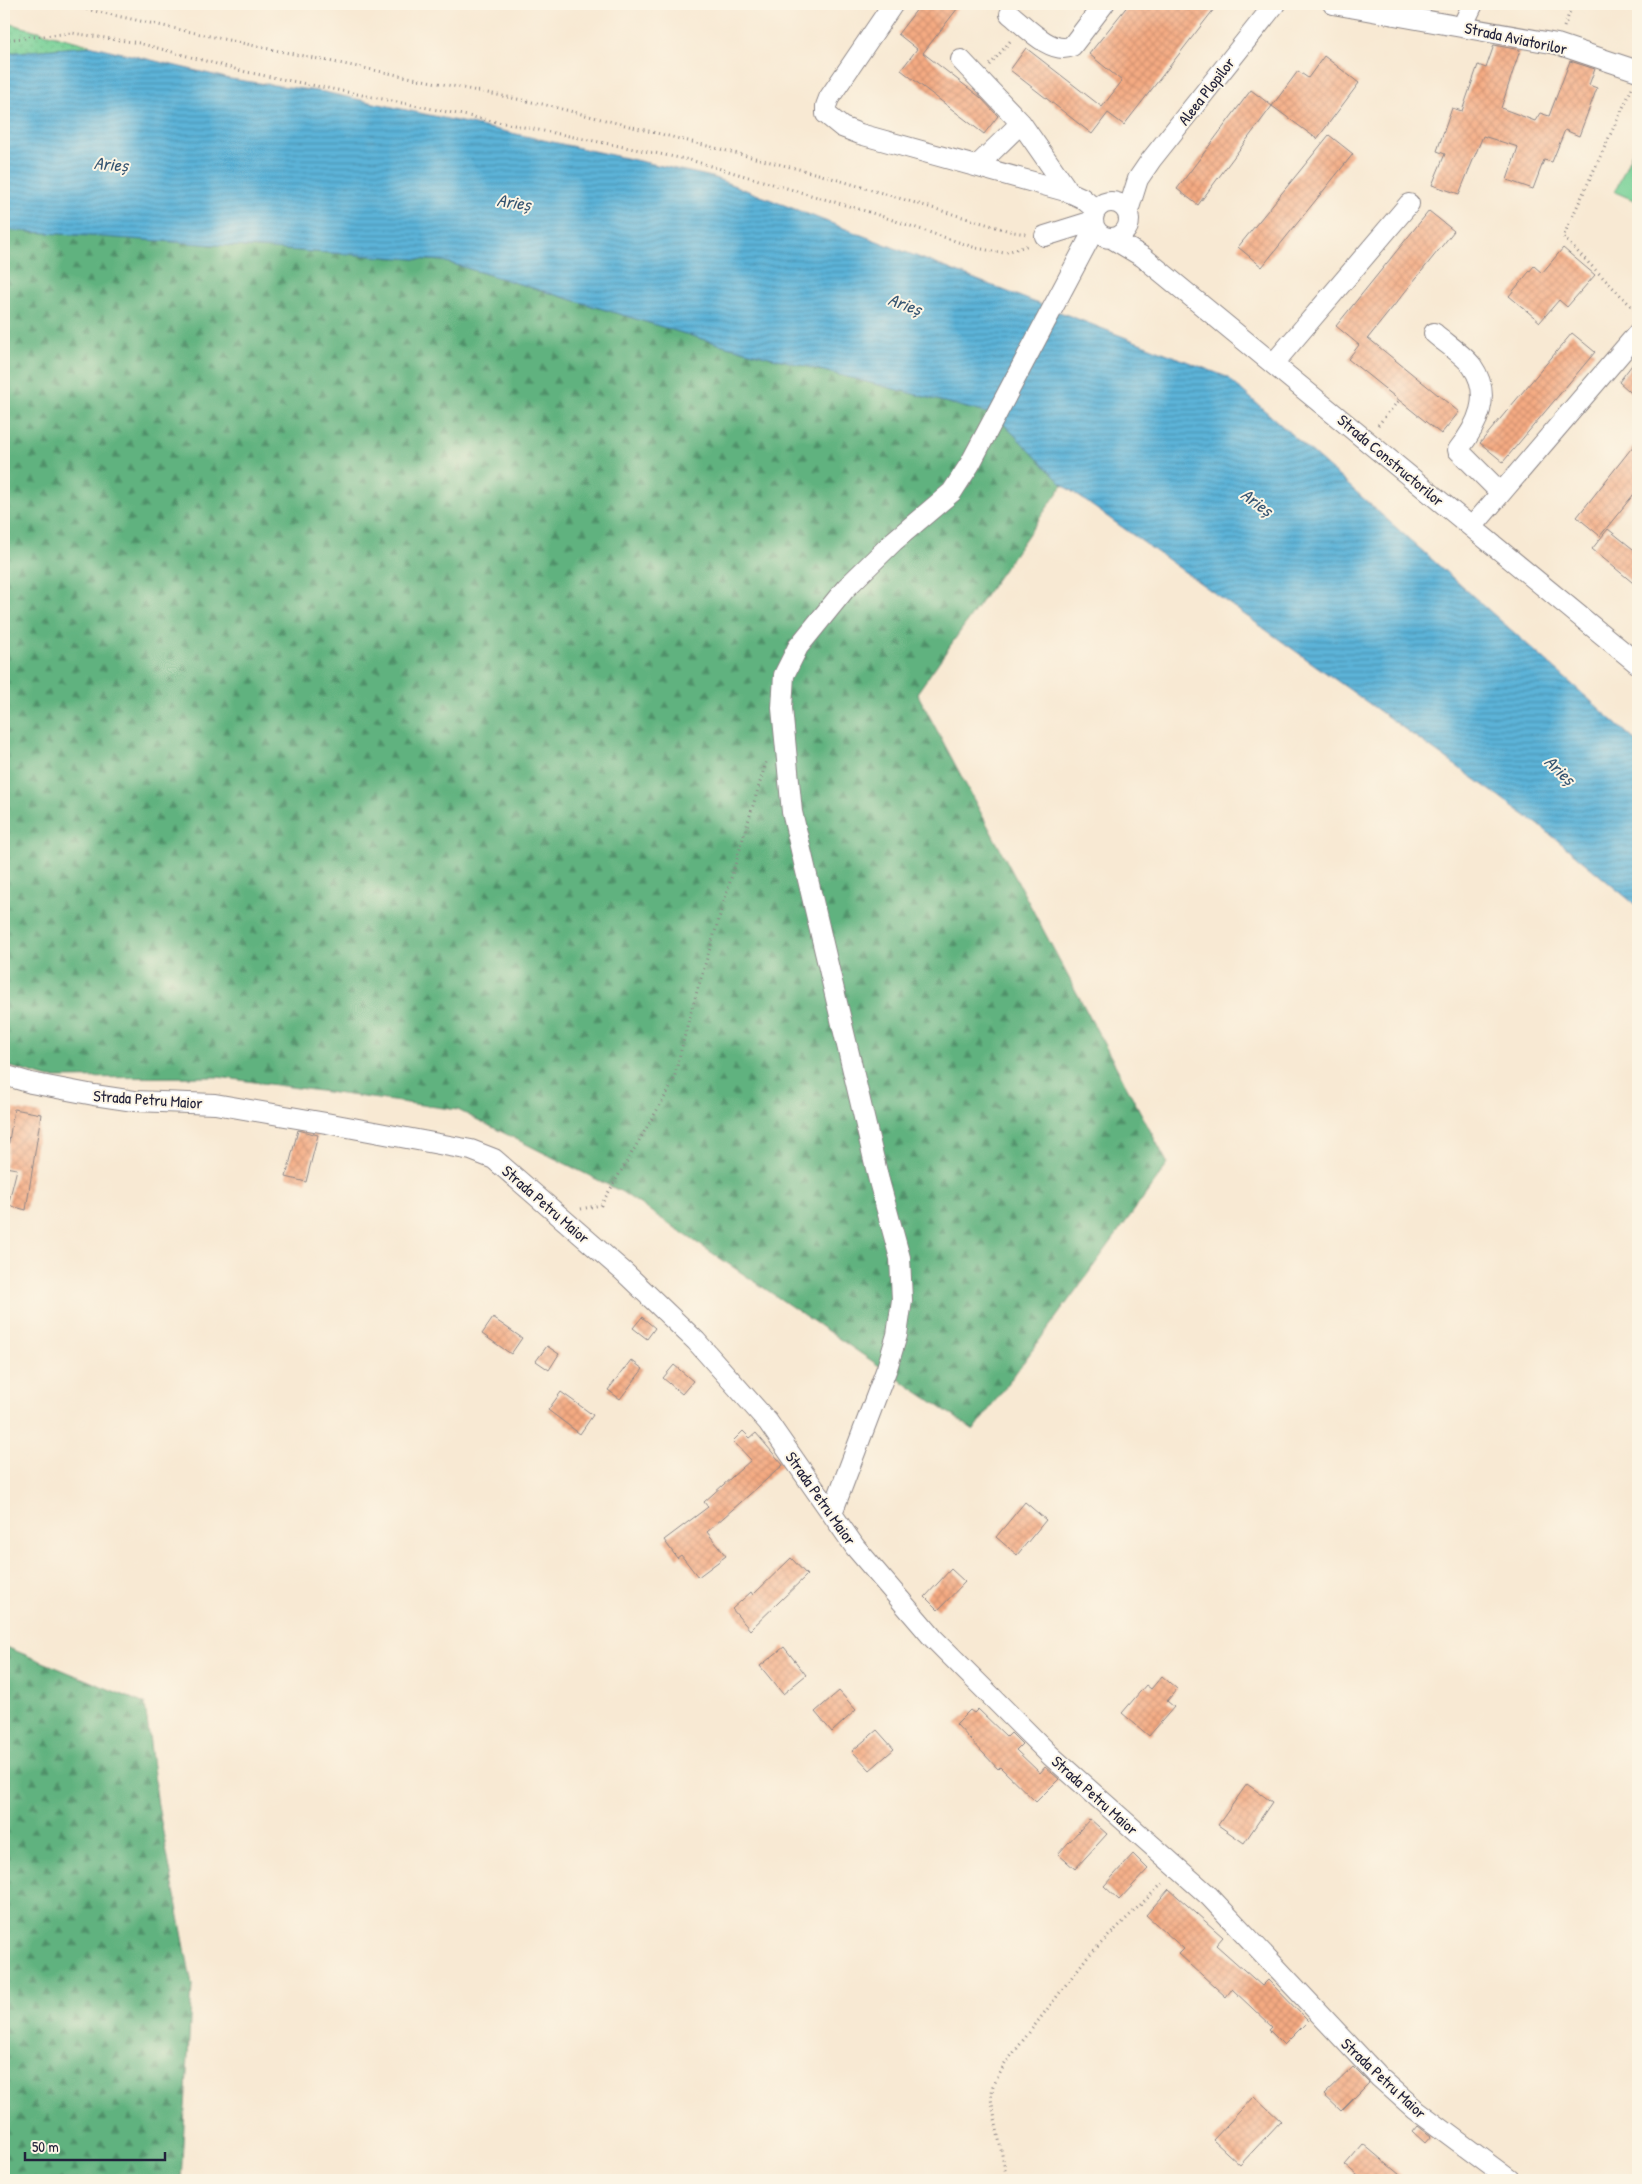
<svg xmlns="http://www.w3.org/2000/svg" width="1642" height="2184" font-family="'Patrick Hand',sans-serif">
	<defs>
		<pattern id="grass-dots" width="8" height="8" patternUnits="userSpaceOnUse" patternTransform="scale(1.25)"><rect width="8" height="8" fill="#76d096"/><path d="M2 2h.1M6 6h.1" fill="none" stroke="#66b282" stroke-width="1.8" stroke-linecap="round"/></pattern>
		<pattern id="forest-firs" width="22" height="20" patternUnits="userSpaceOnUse" patternTransform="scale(1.25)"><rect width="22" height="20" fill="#60b27f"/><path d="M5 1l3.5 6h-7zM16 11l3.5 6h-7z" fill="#4f9069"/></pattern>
		<pattern id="water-rules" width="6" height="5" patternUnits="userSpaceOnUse" patternTransform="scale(1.25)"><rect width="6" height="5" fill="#5cb3d8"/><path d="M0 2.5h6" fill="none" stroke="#4c91b0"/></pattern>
		<pattern id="building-cross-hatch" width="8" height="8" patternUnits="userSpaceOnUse" patternTransform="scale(1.25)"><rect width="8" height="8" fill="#f4aa82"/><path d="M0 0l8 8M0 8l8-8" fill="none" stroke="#d19271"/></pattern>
	</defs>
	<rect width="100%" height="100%" fill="#fcf5e5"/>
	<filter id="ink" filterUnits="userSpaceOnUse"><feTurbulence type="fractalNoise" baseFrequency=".02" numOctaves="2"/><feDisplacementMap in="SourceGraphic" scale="10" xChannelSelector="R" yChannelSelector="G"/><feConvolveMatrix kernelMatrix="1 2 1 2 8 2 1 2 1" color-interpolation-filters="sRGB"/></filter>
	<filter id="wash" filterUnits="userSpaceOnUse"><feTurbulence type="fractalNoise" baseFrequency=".0096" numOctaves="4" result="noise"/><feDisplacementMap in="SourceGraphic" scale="20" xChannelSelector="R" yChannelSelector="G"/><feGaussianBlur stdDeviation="1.12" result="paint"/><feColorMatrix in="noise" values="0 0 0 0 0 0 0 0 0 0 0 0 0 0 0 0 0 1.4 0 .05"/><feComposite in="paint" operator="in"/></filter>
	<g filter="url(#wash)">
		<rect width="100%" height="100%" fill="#f8e9d3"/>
		<path fill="url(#grass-dots)" stroke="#4c7968" d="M 4,22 L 93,46 L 4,53 Z"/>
		<path fill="url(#forest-firs)" stroke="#416a5d" d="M 9,230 L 443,261 L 719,344 L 995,415 L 1063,485 L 917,693 L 1168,1164 L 974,1430 L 622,1192 L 458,1110 L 218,1077 L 49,1078 L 4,1065 L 4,242 Z
			M 4,1646 L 145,1704 L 158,1806 L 192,1985 L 181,2180 L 4,2180 Z"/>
		<path fill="#76d096" stroke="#4c7968" d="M 1638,138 L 1638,202 L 1615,192 Z"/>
		<path fill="url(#water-rules)" stroke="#3f6a8a" d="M 93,46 L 230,79 L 324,92 L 712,177 L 1227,377 L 1638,743 L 1638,907 L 1539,825 L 1063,485 L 995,415 L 719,344 L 443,261 L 4,230 L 4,53 Z"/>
		<g id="blocks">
			<path fill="url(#building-cross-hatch)" d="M 921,4 L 961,4 L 923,53 L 980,97 L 998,116 L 984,134 L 901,70 L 917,49 L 898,34 Z
				M 1129,4 L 1218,4 L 1124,125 L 1108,113 L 1092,134 L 1010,70 L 1026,48 L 1102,107 L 1122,81 L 1089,54 Z
				M 1494,45 L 1520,50 L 1501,108 L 1535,121 L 1540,113 L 1549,116 L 1570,61 L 1595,69 L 1589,85 L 1597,88 L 1579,136 L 1565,130 L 1552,162 L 1544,160 L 1533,189 L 1507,180 L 1518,147 L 1483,136 L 1459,194 L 1432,185 L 1445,154 L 1437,151 L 1452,108 L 1462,111 L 1478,65 L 1486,68 Z
				M 1324,56 L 1359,83 L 1317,139 L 1272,106 L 1298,71 L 1308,78 Z
				M 1251,90 L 1272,106 L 1198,205 L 1177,189 Z
				M 1329,135 L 1353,154 L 1262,267 L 1238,247 Z
				M 1429,211 L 1454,231 L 1368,338 L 1459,412 L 1441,434 L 1348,359 L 1359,345 L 1336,326 Z
				M 1563,248 L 1595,275 L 1567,307 L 1559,300 L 1540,322 L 1509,296 L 1534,266 L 1542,273 Z
				M 1572,333 L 1595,352 L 1503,462 L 1480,443 Z
				M 1638,357 L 1638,399 L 1619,382 Z
				M 1638,440 L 1638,489 L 1600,536 L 1577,517 Z
				M 1608,529 L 1638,553 L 1638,587 L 1592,549 Z
				M 14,1109 L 41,1114 L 26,1210 L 8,1205 L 17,1169 L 5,1167 Z
				M 298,1130 L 318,1135 L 306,1182 L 286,1177 Z
				M 642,1317 L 655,1328 L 647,1339 L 633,1328 Z
				M 493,1318 L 522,1338 L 511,1354 L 482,1334 Z
				M 547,1346 L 559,1354 L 549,1370 L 536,1361 Z
				M 631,1360 L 643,1369 L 620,1399 L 608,1390 Z
				M 674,1365 L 693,1381 L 682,1394 L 663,1378 Z
				M 561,1392 L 593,1415 L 580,1434 L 548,1410 Z
				M 743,1431 L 750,1438 L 756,1433 L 783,1465 L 707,1532 L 726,1556 L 698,1577 L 681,1555 L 677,1558 L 664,1540 L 708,1507 L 704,1502 L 751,1460 L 733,1441 Z
				M 1025,1502 L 1046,1520 L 1017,1555 L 996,1537 Z
				M 791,1558 L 807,1575 L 750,1630 L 732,1609 L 751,1592 L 753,1595 Z
				M 951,1569 L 965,1582 L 938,1610 L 925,1597 Z
				M 784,1647 L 806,1675 L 783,1694 L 760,1666 Z
				M 1162,1676 L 1177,1689 L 1167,1701 L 1174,1707 L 1149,1736 L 1122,1713 L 1146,1685 L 1151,1689 Z
				M 839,1691 L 856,1710 L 832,1732 L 815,1712 Z
				M 978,1709 L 1007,1737 L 1011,1733 L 1022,1744 L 1016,1750 L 1040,1773 L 1045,1767 L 1059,1779 L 1036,1802 L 1000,1767 L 998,1769 L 956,1724 L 970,1710 L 974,1713 Z
				M 877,1730 L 894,1749 L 870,1770 L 852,1751 Z
				M 1247,1784 L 1272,1802 L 1244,1843 L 1218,1825 Z
				M 1090,1819 L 1107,1834 L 1075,1869 L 1058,1854 Z
				M 1133,1854 L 1148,1869 L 1119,1900 L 1104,1886 Z
				M 1169,1889 L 1223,1937 L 1216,1945 L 1262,1986 L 1268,1980 L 1308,2021 L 1284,2045 L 1269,2030 L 1272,2027 L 1232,1989 L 1226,1997 L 1179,1954 L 1184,1949 L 1146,1915 Z
				M 1353,2067 L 1369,2083 L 1341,2111 L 1324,2095 Z
				M 1254,2096 L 1281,2121 L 1240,2165 L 1213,2140 Z
				M 1418,2126 L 1431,2136 L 1425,2143 L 1413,2132 Z
				M 1363,2144 L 1406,2180 L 1363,2180 L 1345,2165 Z"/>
		</g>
	</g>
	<g filter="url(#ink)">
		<use href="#blocks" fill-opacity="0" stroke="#8d8687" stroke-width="1"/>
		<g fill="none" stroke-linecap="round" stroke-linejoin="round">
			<g stroke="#8d8687" stroke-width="22">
				<path id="minor" d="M 893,4 L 829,98 L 826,106 L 826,114 L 842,127 L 860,134 L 1069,192 L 1082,198 L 1096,210
					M 1333,4 L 1557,44 L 1638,71
					M 1010,14 C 1025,26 1052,56 1072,46 L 1104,4
					M 1462,27 L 1473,4
					M 961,60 L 1021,123 L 1069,192
					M 977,166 L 1021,123
					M1093 220a18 18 0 1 1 36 0a18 18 0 1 1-36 0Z
					M 1128,211 L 1138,179 L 1151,160 L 1275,4
					M 1045,236 L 1093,221
					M 1113,239 L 1143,257 L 1638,664
					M 1434,333 C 1445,343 1463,354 1472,366 C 1493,396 1477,426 1458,450 L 1501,493
					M 1274,363 L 1409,204
					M 1472,527 L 1638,333
					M 4,1075 L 31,1083 L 94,1095 L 134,1101 L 215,1104 L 326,1123 L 471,1150 L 494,1159 L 624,1272 L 696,1341 L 768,1422 L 855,1547 L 933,1638 L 1051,1756 L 1209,1896 L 1379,2077 L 1416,2110 L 1510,2180
					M 832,1513 L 887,1368 L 897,1335 L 902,1300 L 900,1258 L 879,1181 L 792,812 L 782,708 L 784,675 L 798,647 L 846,588 L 894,541 L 952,492 L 970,464 L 1095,228"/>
			</g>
			<path stroke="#8d8687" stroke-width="3" stroke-dasharray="1 4" stroke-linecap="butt" d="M 62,4 L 274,50 L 542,104 L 818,174 L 1013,232 L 1027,234
				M 1564,27 L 1573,4
				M 4,40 L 72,33 L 139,43 L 246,72 L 690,160 L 869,212 L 976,248 L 1004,253 L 1029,245
				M 990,65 L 1012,39
				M 1632,88 L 1563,237 L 1638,313
				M 1378,425 L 1399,400
				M 581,1209 L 601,1205 L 673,1083 L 689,1018 L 767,759
				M 1007,2180 L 991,2099 L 993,2086 L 1005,2064 L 1088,1956 L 1165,1881"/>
			<use href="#minor" stroke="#fff" stroke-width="20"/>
		</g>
	</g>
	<g text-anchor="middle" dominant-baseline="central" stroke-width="4" stroke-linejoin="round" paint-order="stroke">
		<g font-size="16" fill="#22223b" stroke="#fcf5e5">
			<text transform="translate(1516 38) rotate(12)">Strada Aviatorilor</text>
			<text transform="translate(1206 91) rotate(-52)">Aleea Plopilor</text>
			<text transform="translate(1391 460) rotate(40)">Strada Constructorilor</text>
			<text transform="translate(148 1099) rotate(4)">Strada Petru Maior</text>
			<text transform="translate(546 1204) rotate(41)">Strada Petru Maior</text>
			<text transform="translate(821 1498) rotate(55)">Strada Petru Maior</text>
			<text transform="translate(1095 1795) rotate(42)">Strada Petru Maior</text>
			<text transform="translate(1384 2078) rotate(43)">Strada Petru Maior</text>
		</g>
		<g font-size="18" font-style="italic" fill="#365572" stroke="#fcf5e5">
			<text transform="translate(111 164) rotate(5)">Arieș</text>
			<text transform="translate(514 202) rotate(9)">Arieș</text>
			<text transform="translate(905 304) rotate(20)">Arieș</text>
			<text transform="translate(1257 502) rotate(36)">Arieș</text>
			<text transform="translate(1560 770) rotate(43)">Arieș</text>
		</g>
	</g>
	<rect width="1642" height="2184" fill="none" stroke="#fcf5e5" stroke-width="20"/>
	<path d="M25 2152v8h140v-8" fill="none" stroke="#22223b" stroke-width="2.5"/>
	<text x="32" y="2152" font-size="15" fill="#22223b" stroke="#fcf5e5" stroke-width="4" paint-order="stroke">50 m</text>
</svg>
